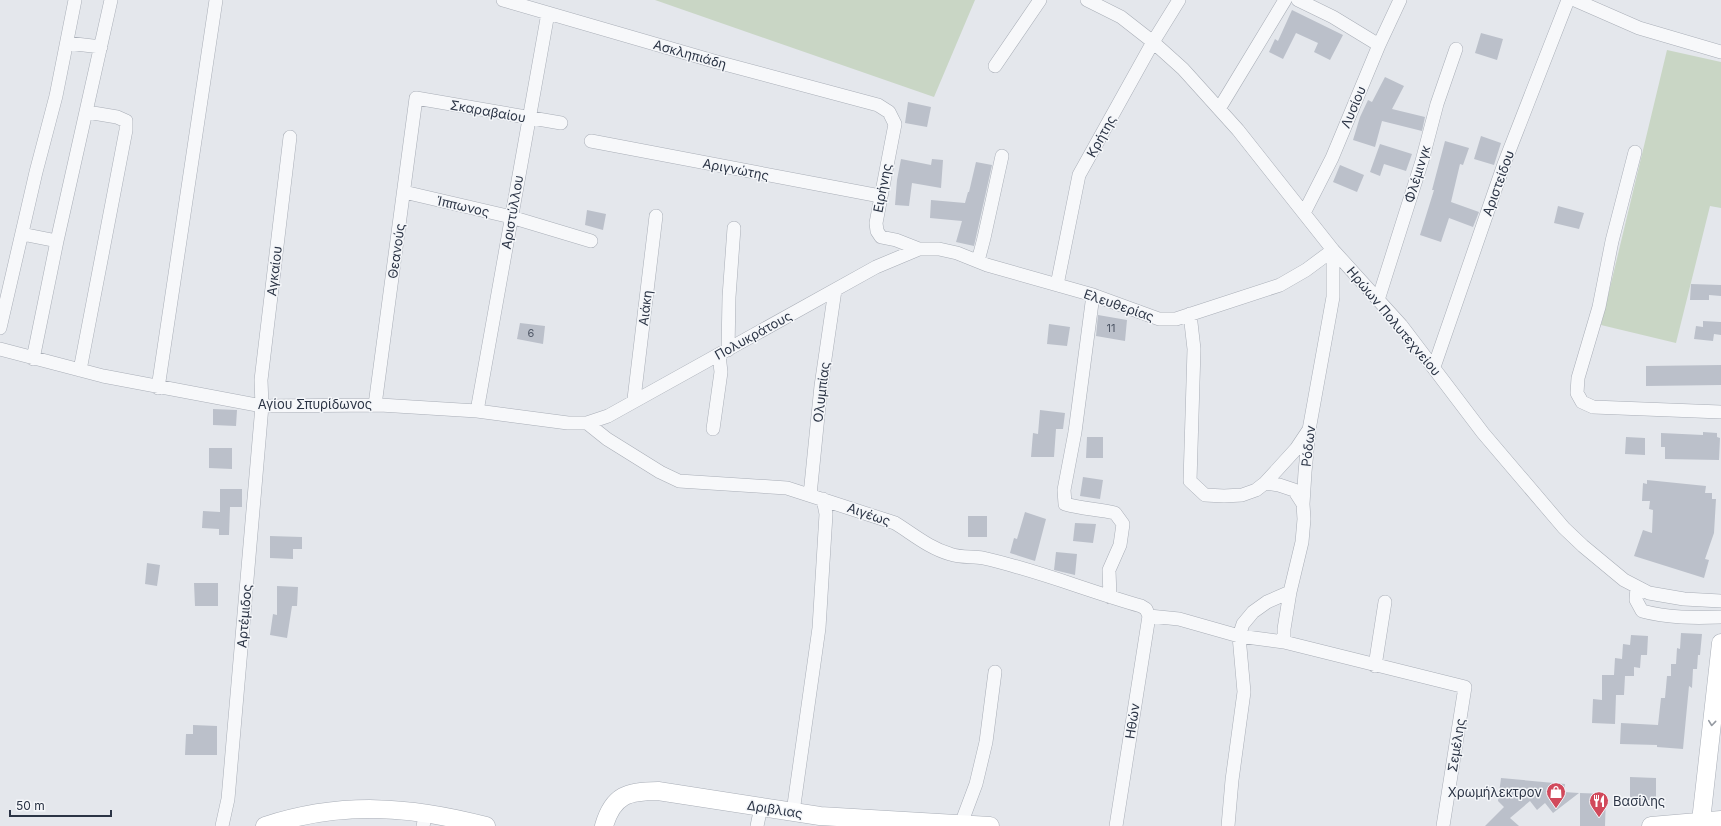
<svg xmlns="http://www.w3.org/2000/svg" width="1721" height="826" font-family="Inter,sans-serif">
	<rect width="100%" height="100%" fill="#e4e7ec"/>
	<path fill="#c9d6c5" d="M 655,0 L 975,0 L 934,97 Z
		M 1667,50 L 1721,62 L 1721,208 L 1710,206 L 1676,343 L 1601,325 Z"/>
	<path fill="#bbc0ca" d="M 1292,10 L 1343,35 L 1330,60 L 1314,52 L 1318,43 L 1296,33 L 1283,59 L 1269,52 L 1275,39 L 1278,41 Z
		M 1481,33 L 1503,39 L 1497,60 L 1475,53 Z
		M 1385,77 L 1404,86 L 1392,109 L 1425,117 L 1422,131 L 1382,121 L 1375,147 L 1353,140 L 1360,117 L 1368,100 L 1372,102 Z
		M 908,102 L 931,107 L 927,127 L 905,123 Z
		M 1481,136 L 1501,143 L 1494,165 L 1474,159 Z
		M 1445,141 L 1469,148 L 1463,165 L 1460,164 L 1451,202 L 1479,212 L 1473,227 L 1449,218 L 1441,242 L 1420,235 L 1434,190 L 1432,190 Z
		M 1380,144 L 1412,154 L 1406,171 L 1384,164 L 1380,176 L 1370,172 Z
		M 901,159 L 931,165 L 932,159 L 943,160 L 941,188 L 912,183 L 909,206 L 895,205 L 897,180 Z
		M 976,162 L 992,165 L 974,246 L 956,242 L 962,221 L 930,218 L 931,200 L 965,203 L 968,192 L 969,192 Z
		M 1340,165 L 1364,175 L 1357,192 L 1333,182 Z
		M 1558,206 L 1584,213 L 1579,229 L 1554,223 Z
		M 587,210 L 606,214 L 603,230 L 585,225 Z
		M 1691,284 L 1721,285 L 1721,296 L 1709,295 L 1709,300 L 1690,300 Z
		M 1098,315 L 1127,320 L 1125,341 L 1096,336 Z
		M 1703,321 L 1721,322 L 1721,335 L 1714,334 L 1713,341 L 1694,339 L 1696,326 L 1703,327 Z
		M 520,323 L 545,326 L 543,344 L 517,339 Z
		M 1049,324 L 1070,327 L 1067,346 L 1047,344 Z
		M 1721,365 L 1721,385 L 1646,386 L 1646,366 Z
		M 213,409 L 237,410 L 236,426 L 213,425 Z
		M 1040,410 L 1065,413 L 1063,429 L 1056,429 L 1054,457 L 1031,457 L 1033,433 L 1038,434 Z
		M 1703,432 L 1717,433 L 1717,437 L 1720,438 L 1719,460 L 1665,459 L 1665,447 L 1661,447 L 1661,433 L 1703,435 Z
		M 1087,437 L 1103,437 L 1103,458 L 1086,458 Z
		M 1626,437 L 1645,438 L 1645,455 L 1625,454 Z
		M 209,448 L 232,448 L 232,469 L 209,468 Z
		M 1083,477 L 1103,480 L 1100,499 L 1080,496 Z
		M 1647,480 L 1706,486 L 1705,493 L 1712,493 L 1712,499 L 1716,499 L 1714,533 L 1705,559 L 1709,560 L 1704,578 L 1634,556 L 1643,530 L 1652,533 L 1653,510 L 1649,509 L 1650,501 L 1642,501 L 1643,483 L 1647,484 Z
		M 220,489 L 242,489 L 242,507 L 230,507 L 229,535 L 219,535 L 219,529 L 202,528 L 203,511 L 220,512 Z
		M 1025,512 L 1046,519 L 1035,561 L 1010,553 L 1014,538 L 1017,539 Z
		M 968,516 L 987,516 L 987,537 L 968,537 Z
		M 1075,523 L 1096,524 L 1093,543 L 1073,541 Z
		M 270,536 L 302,537 L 302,549 L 293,549 L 293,559 L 270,558 Z
		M 1056,552 L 1077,554 L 1075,575 L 1054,570 Z
		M 147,563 L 160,565 L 157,586 L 145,584 Z
		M 194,583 L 218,583 L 218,606 L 195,606 Z
		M 277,586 L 298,587 L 297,606 L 292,606 L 287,638 L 270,635 L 273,614 L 277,615 Z
		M 1681,633 L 1702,634 L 1700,655 L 1698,655 L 1697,669 L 1693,669 L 1692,688 L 1689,686 L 1683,749 L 1657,747 L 1657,745 L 1620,744 L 1621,723 L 1658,725 L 1661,698 L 1665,698 L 1667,676 L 1671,676 L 1671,664 L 1676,664 L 1677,648 L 1680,649 Z
		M 1631,635 L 1648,636 L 1647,655 L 1641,655 L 1640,668 L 1634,667 L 1634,676 L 1625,676 L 1624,695 L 1616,695 L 1615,724 L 1592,723 L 1593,699 L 1602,700 L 1602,675 L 1614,675 L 1615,658 L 1622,659 L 1623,644 L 1630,645 Z
		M 193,725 L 217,726 L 217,755 L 185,755 L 186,734 L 193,734 Z
		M 1630,777 L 1656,778 L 1656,800 L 1630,800 Z
		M 1501,778 L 1565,784 L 1564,792 L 1579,793 L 1553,813 L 1545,803 L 1537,810 L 1530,801 L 1510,818 L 1519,826 L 1485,826 L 1504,807 L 1498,801 Z
		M 1580,793 L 1606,794 L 1605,826 L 1580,826 Z"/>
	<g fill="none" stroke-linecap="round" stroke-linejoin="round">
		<g stroke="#a9aeb7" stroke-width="14">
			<path id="street" d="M 503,0 L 717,62 L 878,105 L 889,112 L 895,124 L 876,223 L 877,231 L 881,237 L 896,240 L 919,249 L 939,249 L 957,253 L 987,265 L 1093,295 L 1159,319 L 1176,319 L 1280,285 L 1306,270 L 1333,250
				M 1087,0 L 1121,17 L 1153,42 L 1183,69 L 1238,130 L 1333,250 L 1401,325 L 1483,433 L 1564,528 L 1583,546 L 1624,580 L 1649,593 L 1684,599 L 1721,601
				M 1298,0 L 1333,17 L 1379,45
				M 1575,0 L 1639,28 L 1721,52
				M 67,43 L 101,47
				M 995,66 L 1040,0
				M 1219,109 L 1285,0
				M 591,141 L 880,196
				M 1635,152 L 1612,241 L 1599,307 L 1578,378 L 1577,393 L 1582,402 L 1593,407 L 1721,412
				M 404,192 L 511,217 L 591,241
				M 1304,213 L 1332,158 L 1379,45 L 1400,0
				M 22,234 L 57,241
				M 978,261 L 984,238 L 1002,156
				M 1057,285 L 1079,175 L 1153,42 L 1179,0
				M 1093,295 L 1075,432 L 1064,490 L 1065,504 C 1082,509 1098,509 1115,513 L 1123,524 L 1120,545 L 1109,570 L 1110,597
				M 1378,300 L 1422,161 L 1437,104 L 1456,49
				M 1190,314 L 1194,349 L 1190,481 L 1205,495 L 1224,496 L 1242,495 L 1256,490 L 1265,483 L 1296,449 L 1308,431
				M 0,328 L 36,172 L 56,96 L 75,0
				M 0,349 L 103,376 L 262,406 L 380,405 L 477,411 L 568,423 L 587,423 L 608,416 L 876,267 L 919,249
				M 728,350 L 729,297 L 734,228
				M 33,359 L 57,241 L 111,0
				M 1434,367 L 1504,164 L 1568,0
				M 80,370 L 126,130 L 126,121 L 117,117 L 87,112
				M 158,388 L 216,0
				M 634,399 L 656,216
				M 375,405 L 416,98 L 561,123
				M 477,411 L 548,13
				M 587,423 L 607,439 L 660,472 L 679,481 L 787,488 L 895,523 C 913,534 929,548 950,554 C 961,558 973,556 983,558 C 1037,570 1088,591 1141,606 L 1146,609 L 1149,616
				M 713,429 L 721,372 L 719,355
				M 1265,483 L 1279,485 L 1294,490 L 1303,504
				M 810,495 L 821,386 L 835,290
				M 1637,587 L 1636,600 L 1642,611 C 1668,618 1694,618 1721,617
				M 1149,616 L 1179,619 L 1239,636 L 1284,642 L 1465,687 L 1443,826
				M 1284,642 L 1284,629 L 1290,592 L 1302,542 L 1304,519 L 1303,504 L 1305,472 L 1309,430 L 1333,297 L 1333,250
				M 1375,666 L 1385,602
				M 793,812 L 819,628 L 826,514 L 823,499
				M 961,824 L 976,784 L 986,742 L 995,672
				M 222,826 L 228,799 L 262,406 L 261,380 L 290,137
				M 423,826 L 426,813
				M 757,826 L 761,807
				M 1116,826 L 1149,616
				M 1228,826 L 1232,780 L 1244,692 L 1239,636 L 1243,624 L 1253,612 L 1267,602 L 1290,592"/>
		</g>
		<g stroke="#a9aeb7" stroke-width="19">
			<path id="secondary" d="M 1701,821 L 1721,643
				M 265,826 C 341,801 410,806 486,826
				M 604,826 C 613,795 628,791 658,791 L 820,816 L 990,826
				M 1651,826 L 1721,820"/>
		</g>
		<use href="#street" stroke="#f7f8fa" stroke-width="13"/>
		<use href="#secondary" stroke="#fff" stroke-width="18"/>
	</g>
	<defs><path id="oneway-chevron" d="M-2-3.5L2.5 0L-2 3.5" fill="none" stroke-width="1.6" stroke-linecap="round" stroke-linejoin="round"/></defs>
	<use stroke="#959aa2" href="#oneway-chevron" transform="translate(1712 723) rotate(96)"/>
	<defs>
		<g id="shop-pin" transform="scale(1)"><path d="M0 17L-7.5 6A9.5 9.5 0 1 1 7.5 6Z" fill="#d1495b" stroke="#f4f6f9"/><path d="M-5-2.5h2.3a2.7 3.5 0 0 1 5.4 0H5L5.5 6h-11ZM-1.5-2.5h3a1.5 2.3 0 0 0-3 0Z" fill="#fff"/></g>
		<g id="restaurant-pin" transform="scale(1)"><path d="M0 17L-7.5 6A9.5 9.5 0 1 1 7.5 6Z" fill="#d1495b" stroke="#f4f6f9"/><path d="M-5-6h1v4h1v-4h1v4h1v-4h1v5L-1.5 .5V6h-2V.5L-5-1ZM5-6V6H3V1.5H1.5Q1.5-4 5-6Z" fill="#fff"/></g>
	</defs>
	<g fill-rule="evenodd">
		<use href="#shop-pin" x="1556" y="792"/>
		<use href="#restaurant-pin" x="1599" y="801"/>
	</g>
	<g text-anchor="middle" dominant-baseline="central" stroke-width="3" stroke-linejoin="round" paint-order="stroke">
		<g font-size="11" fill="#4f5766">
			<text x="1111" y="328">11</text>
			<text x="531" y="333">6</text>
		</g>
		<g font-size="13" fill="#2b3445" stroke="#f4f6f9">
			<text transform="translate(690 54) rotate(16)">Ασκληπιάδη</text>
			<text transform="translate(1353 107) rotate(-67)">Λυσίου</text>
			<text transform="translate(488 111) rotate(10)">Σκαραβαίου</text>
			<text transform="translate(1101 136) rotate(-61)">Κρήτης</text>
			<text transform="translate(736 169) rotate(11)">Αριγνώτης</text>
			<text transform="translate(1417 174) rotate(-73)">Φλέμινγκ</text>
			<text transform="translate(1498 183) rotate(-70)">Αριστείδου</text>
			<text transform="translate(882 188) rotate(-79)">Ειρήνης</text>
			<text transform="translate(463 206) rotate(13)">Ίππωνος</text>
			<text transform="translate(512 212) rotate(-80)">Αριστύλλου</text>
			<text transform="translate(396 251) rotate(-82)">Θεανούς</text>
			<text transform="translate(274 271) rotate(-83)">Αγκαίου</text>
			<text transform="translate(1119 305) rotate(19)">Ελευθερίας</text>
			<text transform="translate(645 308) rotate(-83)">Αιάκη</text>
			<text transform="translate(1394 321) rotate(50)">Ηρώων Πολυτεχνείου</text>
			<text transform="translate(753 335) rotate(-29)">Πολυκράτους</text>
			<text transform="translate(821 392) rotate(-83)">Ολυμπίας</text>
			<text x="315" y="404">Αγίου Σπυρίδωνος</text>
			<text transform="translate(1308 446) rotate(-83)">Ρόδων</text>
			<text transform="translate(869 514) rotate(19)">Αιγέως</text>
			<text transform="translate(244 616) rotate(-85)">Αρτέμιδος</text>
			<text transform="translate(1132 721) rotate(-81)">Ηθών</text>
			<text transform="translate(1456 745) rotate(-81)">Σεμέλης</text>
			<text transform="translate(775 809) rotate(9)">Δριβλιας</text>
		</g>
		<g font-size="13" fill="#2b3445" stroke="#f4f6f9" text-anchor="end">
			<text x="1542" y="792">Χρωμήλεκτρον</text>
			<text x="1613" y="801" text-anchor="start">Βασίλης</text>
		</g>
	</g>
	<path d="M10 810v6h101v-6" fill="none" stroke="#2b3445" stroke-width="2"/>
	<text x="16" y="810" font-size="12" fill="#2b3445" stroke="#f4f6f9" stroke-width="3" paint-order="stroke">50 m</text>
</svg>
